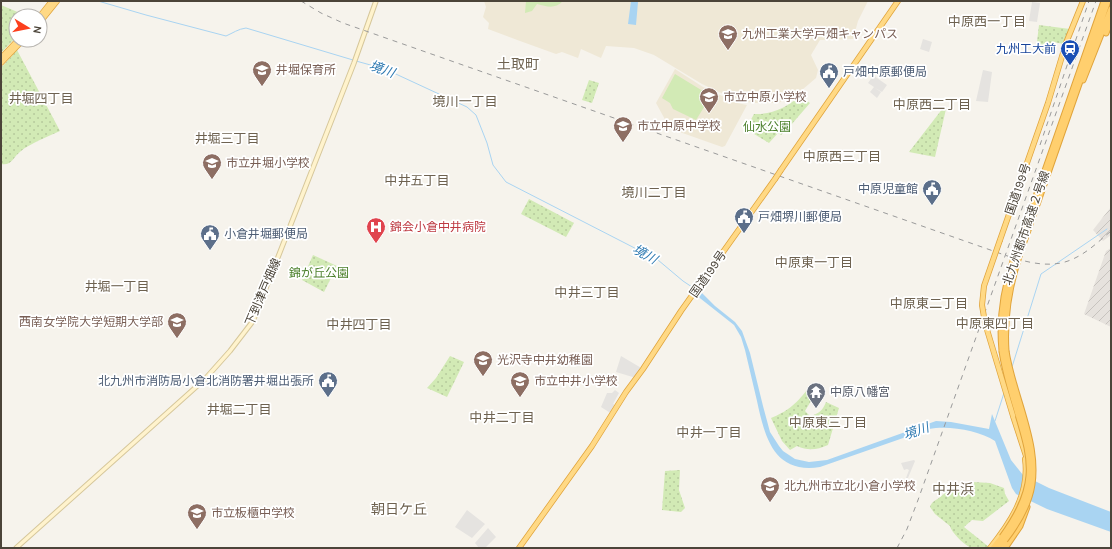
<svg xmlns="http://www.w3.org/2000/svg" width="1112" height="549" font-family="Karla,'Noto Sans JP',sans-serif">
	<defs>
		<pattern id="industrial-furrows" width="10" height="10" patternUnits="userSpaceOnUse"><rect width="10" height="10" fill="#e6e2dd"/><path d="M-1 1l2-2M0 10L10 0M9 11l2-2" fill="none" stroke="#c7c3be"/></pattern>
		<pattern id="park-dots" width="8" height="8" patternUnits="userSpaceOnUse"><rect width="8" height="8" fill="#d2eab5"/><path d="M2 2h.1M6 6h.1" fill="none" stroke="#b6ca9c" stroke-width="1.8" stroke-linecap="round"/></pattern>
	</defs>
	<rect width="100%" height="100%" fill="#f6f3ec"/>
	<path fill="url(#industrial-furrows)" d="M 1111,207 L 1111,235 L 1103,241 L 1093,230 Z
		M 1111,248 L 1111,327 L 1084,314 L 1106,251 Z"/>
	<path fill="#efe8d6" d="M 484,1 L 868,1 L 858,21 L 853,39 L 820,40 L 811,55 L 818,70 L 816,78 L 795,96 L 778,103 L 754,103 L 736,100 L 702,84 L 654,55 L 634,48 L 606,46 L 601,58 L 581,49 L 578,58 L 562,52 L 556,54 L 520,41 L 488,29 L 489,23 L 483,17 L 486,7 Z
		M 675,69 L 703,87 L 737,103 L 747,105 L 725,146 L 722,147 L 674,130 L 668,125 L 656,103 Z"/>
	<path fill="#d2eab5" d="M 526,1 L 563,1 C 555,9 548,7 537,4 L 532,11 L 525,13 Z
		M 675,74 L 711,96 L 696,120 L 673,109 L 670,103 L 662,98 Z"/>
	<path fill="url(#park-dots)" d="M 1,5 L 27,16 L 16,16 L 16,37 L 1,53 Z
		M 1039,25 L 1070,29 L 1064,44 L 1053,42 L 1051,52 L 1036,50 Z
		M 17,50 L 60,131 C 49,136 29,144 21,151 C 13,157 12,166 1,164 L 1,68 Z
		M 589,80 L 599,83 L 592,103 L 582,100 Z
		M 800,96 L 810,103 L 791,125 L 781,135 L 778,133 L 769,143 L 746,129 L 754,114 C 772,115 787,107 800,96 Z
		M 943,108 L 946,109 L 935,157 L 909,152 Z
		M 529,199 L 574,223 L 566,237 L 521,214 Z
		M 313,255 L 337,266 L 324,292 L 302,280 Z
		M 450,356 L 464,362 L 447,397 L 427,388 L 436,378 Z
		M 807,390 L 811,401 L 805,411 L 810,416 C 819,414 823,410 826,402 L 839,408 L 828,445 C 817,450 808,451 797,446 L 790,450 L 782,441 L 771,418 C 788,411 795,405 807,390 Z
		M 680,470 L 679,490 L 685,508 L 681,512 L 662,510 L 665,471 Z
		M 973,482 L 990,483 L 1004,488 L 1005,494 L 1009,501 L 983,521 L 972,520 L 964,527 L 989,547 L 988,548 C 983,548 976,549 972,548 C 965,546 951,532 950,526 L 935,514 L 930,507 C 932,501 935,501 939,498 C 954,486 952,484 973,482 Z"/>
	<path fill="#e5e3e0" d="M 1032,2 L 1040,3 L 1037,22 L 1029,21 Z
		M 923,39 L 932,42 L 929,52 L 920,49 Z
		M 983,70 L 992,72 L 988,102 L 976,101 Z
		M 873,76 L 874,76 L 887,85 L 882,92 L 875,88 L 881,92 L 877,98 L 870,92 L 874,87 L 868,83 Z
		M 621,356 L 643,369 L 636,378 L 616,372 Z
		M 615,390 L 619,393 L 613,404 L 617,406 L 612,414 L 601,407 L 607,393 L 612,393 Z
		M 914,460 L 915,461 L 908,478 L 906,478 L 909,470 L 907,469 L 904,470 L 901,463 Z
		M 467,510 L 485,524 L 472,538 L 455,527 Z
		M 488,528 L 496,537 L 485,548 L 479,548 L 475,543 Z"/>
	<path fill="#a9d4f2" d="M 631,1 L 638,2 L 636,25 L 628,24 Z
		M 700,291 L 715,306 L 735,322 L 742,331 L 750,353 L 763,406 L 770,432 L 779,446 L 783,451 L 795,459 L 809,462 L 827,460 L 936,421 L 951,422 L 989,429 L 992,414 L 1011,460 L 1023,475 L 1049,488 L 1111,512 L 1111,532 L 1047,509 L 1016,494 L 1012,488 L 995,441 C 979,430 947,425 929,429 L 820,467 C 774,474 765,438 757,401 C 753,384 749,367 745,350 L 741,337 L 734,325 L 696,295 Z"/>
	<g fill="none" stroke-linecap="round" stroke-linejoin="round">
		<path stroke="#a9d4f2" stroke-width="1" d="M 98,1 L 146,15 L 226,36 C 233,33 238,29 246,28 L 353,60
			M 356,61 L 385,69 L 467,107 L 476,115 L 487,143 L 493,165 L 506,182 L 658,260 L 683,281 L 695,289
			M 1012,367 L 1041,274 L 1107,229
			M 995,421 L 1004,393"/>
		<g stroke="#d6c79b" stroke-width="5.5">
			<path id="secondary" d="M 16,548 L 205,379 L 230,351 L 253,321 L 354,63 L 376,1"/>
		</g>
		<g stroke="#e0a43c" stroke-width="6">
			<path id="trunk" d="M 40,16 L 52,1
				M 40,22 L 57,1
				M 1,58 L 18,40
				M 1,63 L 23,40
				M 781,170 L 898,1
				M 1000,240 L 1048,103 L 1066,43 L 1083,1
				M 1013,416 L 1028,462
				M 519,548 L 592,446 L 626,392 L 643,369 L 681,311 L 775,179
				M 990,548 C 1010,523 1030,494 1025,459
				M 1002,548 L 1007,541"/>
		</g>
		<g stroke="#e0a43c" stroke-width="7">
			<path id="motorway" d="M 1106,33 L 1111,20
				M 1083,80 L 1111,9
				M 1017,251 L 1104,1
				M 1020,253 L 1108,1
				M 1002,351 C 999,320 1003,291 1013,261
				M 1006,351 C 1004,320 1008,292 1017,263
				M 993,548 L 1002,537
				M 998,548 L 1005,540
				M 1005,548 L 1020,526 L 1027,507"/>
		</g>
		<use href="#secondary" stroke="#fff3cd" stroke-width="3.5"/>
		<use href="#trunk" stroke="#ffd985" stroke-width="4.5"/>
		<use href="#motorway" stroke="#ffcf6e" stroke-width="5"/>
		<path stroke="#9a9a9a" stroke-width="1" stroke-dasharray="5 5" stroke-linecap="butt" d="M 301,1 L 321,13 L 343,23 L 979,246 C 1006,255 1040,271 1068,261 C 1085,255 1098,242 1111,231
			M 1040,145 L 1089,1
			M 897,548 L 907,529 L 918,500 L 1096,1"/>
		<g stroke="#e0a43c" stroke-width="6" stroke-linecap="butt">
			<path id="trunk-bridge" d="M 775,179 L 781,170
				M 1000,240 L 984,286 L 982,305 L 985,323 L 1013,416"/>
		</g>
		<g stroke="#e0a43c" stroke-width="7" stroke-linecap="butt">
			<path id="motorway-bridge" d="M 1013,261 L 1017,251
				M 1017,263 L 1020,253
				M 1002,537 C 1015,519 1027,499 1029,476 C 1031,454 1023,432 1017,411 C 1011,391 1005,372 1002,351
				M 1005,540 C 1015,527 1024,513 1029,497 C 1044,451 1013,398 1006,351"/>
		</g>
		<use href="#trunk-bridge" stroke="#ffd985" stroke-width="4.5"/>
		<use href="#motorway-bridge" stroke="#ffcf6e" stroke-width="5"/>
	</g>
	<defs>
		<g id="university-pin" transform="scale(1)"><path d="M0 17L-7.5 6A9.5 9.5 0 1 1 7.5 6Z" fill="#8d6e63" stroke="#fff"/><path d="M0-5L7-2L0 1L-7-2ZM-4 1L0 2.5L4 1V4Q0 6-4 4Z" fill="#fff"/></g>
		<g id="station-pin" transform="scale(1)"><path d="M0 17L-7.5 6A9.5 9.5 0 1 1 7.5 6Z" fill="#1a4fb4" stroke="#fff"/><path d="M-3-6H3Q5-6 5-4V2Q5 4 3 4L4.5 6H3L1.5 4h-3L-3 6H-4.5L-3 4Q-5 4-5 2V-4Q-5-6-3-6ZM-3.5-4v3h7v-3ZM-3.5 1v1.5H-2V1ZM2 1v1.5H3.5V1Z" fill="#fff"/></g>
		<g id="school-pin" transform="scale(1)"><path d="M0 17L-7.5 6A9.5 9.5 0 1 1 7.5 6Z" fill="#8d6e63" stroke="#fff"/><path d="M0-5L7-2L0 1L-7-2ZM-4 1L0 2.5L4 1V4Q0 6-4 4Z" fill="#fff"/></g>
		<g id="civic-pin" transform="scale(1)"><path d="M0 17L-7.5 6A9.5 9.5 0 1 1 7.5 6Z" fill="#5c6f8a" stroke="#fff"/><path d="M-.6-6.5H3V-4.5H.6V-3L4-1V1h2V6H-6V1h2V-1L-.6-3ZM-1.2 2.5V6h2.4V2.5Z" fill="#fff"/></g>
		<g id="hospital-pin" transform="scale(1)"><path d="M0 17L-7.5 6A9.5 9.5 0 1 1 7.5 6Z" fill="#e0444e" stroke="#fff"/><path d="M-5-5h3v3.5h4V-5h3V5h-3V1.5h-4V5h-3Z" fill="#fff"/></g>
		<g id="temple-pin" transform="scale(1)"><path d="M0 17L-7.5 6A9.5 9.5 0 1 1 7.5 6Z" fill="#6b7280" stroke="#fff"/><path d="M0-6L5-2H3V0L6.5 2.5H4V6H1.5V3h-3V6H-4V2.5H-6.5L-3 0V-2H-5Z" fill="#fff"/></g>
	</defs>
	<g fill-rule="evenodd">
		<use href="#university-pin" x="728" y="34"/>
		<use href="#station-pin" x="1070" y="49"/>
		<use href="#school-pin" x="262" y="70"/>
		<use href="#civic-pin" x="829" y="72"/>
		<use href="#school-pin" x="709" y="97"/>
		<use href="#school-pin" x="623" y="126"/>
		<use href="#school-pin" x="212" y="163"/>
		<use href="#civic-pin" x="932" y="189"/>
		<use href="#civic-pin" x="744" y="217"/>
		<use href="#hospital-pin" x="376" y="227"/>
		<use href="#civic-pin" x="210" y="234"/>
		<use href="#university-pin" x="177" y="322"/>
		<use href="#school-pin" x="483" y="360"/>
		<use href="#civic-pin" x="328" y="381"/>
		<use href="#school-pin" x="520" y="381"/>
		<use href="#temple-pin" x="816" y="392"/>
		<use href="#school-pin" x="770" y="486"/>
		<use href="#school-pin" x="197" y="513"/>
	</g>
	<g text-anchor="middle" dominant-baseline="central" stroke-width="3.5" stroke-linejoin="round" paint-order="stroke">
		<g font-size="12" fill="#785e54" stroke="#fff" text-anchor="start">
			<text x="742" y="34">九州工業大学戸畑キャンパス</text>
			<text x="276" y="70">井堀保育所</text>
			<text x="723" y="97">市立中原小学校</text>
			<text x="637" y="126">市立中原中学校</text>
			<text x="226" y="163">市立井堀小学校</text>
			<text x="163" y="322" text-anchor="end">西南女学院大学短期大学部</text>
			<text x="497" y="360">光沢寺中井幼稚園</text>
			<text x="534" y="381">市立中井小学校</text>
			<text x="784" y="486">北九州市立北小倉小学校</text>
			<text x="211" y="513">市立板櫃中学校</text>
		</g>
		<g font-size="12" fill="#164399" stroke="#fff" text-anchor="end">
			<text x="1056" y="49">九州工大前</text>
		</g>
		<g font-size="12" fill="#4e5e75" stroke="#fff" text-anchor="start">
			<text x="843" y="72">戸畑中原郵便局</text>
			<text x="918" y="189" text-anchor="end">中原児童館</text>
			<text x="758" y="217">戸畑堺川郵便局</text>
			<text x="224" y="234">小倉井堀郵便局</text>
			<text x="314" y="381" text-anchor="end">北九州市消防局小倉北消防署井堀出張所</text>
		</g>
		<g font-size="12" fill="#4a7f2a" stroke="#fff">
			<text x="767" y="127">仙水公園</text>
			<text x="319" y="273">錦が丘公園</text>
		</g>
		<g font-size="12" fill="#4b4439" stroke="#fff">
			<text transform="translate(1018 189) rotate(-71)">国道199号</text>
			<text transform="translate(1026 228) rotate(-71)">北九州都市高速２号線</text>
			<text transform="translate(708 274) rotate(-55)">国道199号</text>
			<text transform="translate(263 292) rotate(-67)">下到津戸畑線</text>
		</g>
		<g font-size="12" fill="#be3a42" stroke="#fff" text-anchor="start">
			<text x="390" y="227">錦会小倉中井病院</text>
		</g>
		<g font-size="12" fill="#5b616d" stroke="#fff" text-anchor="start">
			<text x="830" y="392">中原八幡宮</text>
		</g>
		<g font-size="13" fill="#6e6250" stroke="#fff">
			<text x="987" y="21">中原西一丁目</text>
			<text x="41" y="98">井堀四丁目</text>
			<text x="465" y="101">境川一丁目</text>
			<text x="932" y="104">中原西二丁目</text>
			<text x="227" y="138">井堀三丁目</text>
			<text x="842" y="156">中原西三丁目</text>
			<text x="417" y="180">中井五丁目</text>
			<text x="654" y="192">境川二丁目</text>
			<text x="814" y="262">中原東一丁目</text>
			<text x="117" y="286">井堀一丁目</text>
			<text x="587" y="292">中井三丁目</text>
			<text x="929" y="303">中原東二丁目</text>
			<text x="995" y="323">中原東四丁目</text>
			<text x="359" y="324">中井四丁目</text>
			<text x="239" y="409">井堀二丁目</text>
			<text x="502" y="417">中井二丁目</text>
			<text x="828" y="422">中原東三丁目</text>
			<text x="709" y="432">中井一丁目</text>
		</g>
		<g font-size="13" font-style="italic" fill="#2e7ab2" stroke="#fff">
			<text transform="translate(382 69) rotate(20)">境川</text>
			<text transform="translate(645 254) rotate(29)">境川</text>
			<text transform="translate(916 431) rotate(-19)">境川</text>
		</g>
		<g font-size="14" fill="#6e6250" stroke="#fff">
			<text x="518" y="64">土取町</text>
			<text x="953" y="489">中井浜</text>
			<text x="399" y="509">朝日ケ丘</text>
		</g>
	</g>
	<rect width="1112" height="549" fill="none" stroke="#4b4439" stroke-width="4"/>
	<g transform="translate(28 28) rotate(100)"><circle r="19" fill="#ffffff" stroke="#b7b4b0"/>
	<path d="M0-3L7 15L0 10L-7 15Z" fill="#fc3f1d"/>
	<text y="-6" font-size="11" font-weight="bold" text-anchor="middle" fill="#4b4439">N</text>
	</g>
</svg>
